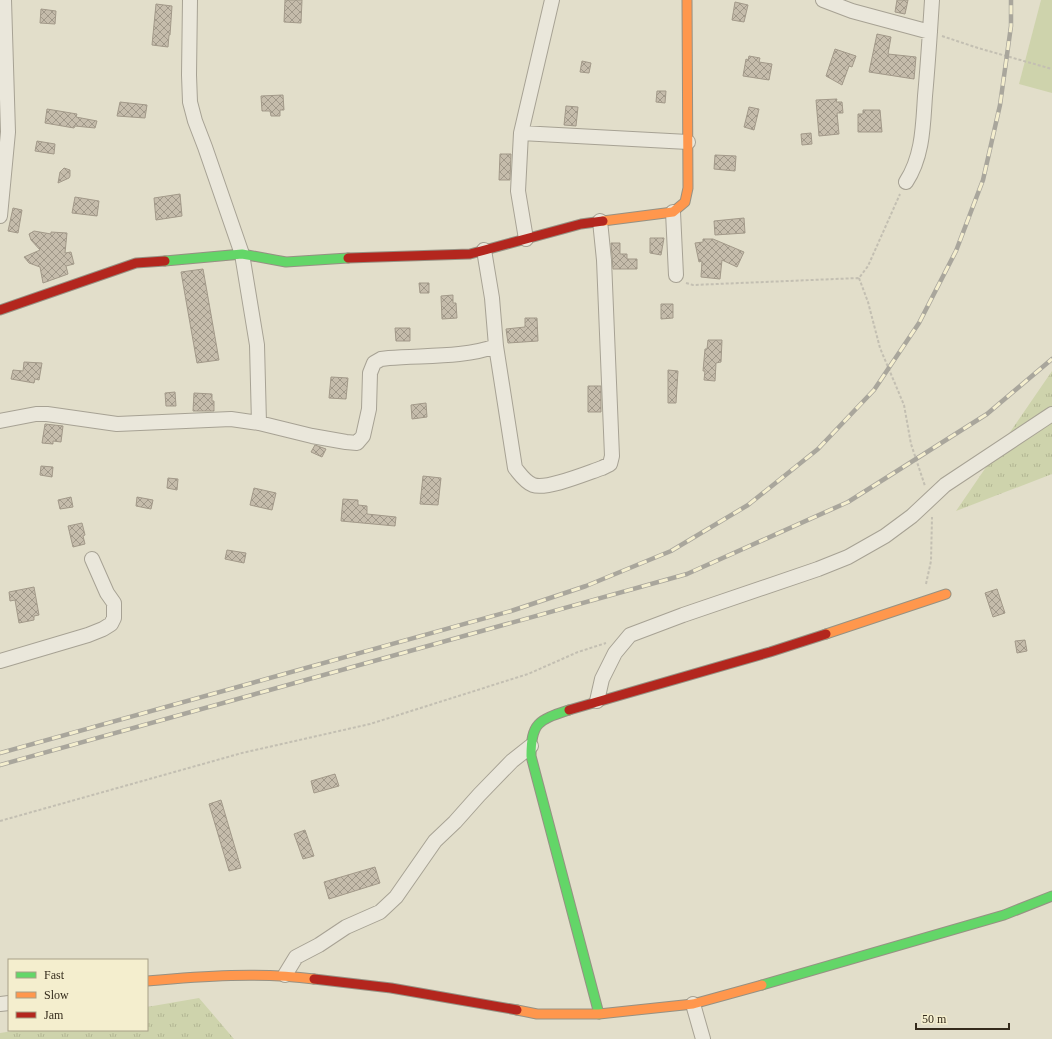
<svg xmlns="http://www.w3.org/2000/svg" width="1052" height="1039" font-family="'Times New Roman',serif">
	<defs>
		<pattern id="grass-tufts" width="24" height="20" patternUnits="userSpaceOnUse"><rect width="24" height="20" fill="#ced3ac"/><path d="M3 7l-1-3M5 7V3M7 7l1-3M15 17l-1-3M17 17v-4M19 17l1-3" fill="none" stroke="#b2b593"/></pattern>
		<pattern id="building-cross-hatch" width="8" height="8" patternUnits="userSpaceOnUse"><rect width="8" height="8" fill="#c5bcab"/><path d="M0 0l8 8M0 8l8-8" fill="none" stroke="#a1998a"/></pattern>
	</defs>
	<rect width="100%" height="100%" fill="#e2deca"/>
	<path fill="url(#grass-tufts)" d="M 1052,371 L 1052,474 L 956,511 Z
		M 199,998 L 234,1039 L 0,1039 L 0,1033 L 20,1030 L 147,1030 L 147,1007 Z"/>
	<path fill="#ced3ac" d="M 1041,0 L 1052,0 L 1052,93 L 1019,84 Z"/>
	<path fill="url(#building-cross-hatch)" stroke="#a29989" d="M 285,0 L 302,0 L 301,23 L 284,22 Z
		M 897,0 L 908,0 L 905,14 L 895,12 Z
		M 735,2 L 748,5 L 744,22 L 732,20 Z
		M 156,4 L 172,6 L 170,35 L 169,35 L 168,47 L 152,45 Z
		M 41,9 L 56,11 L 55,24 L 40,23 Z
		M 877,34 L 891,37 L 888,54 L 916,57 L 914,79 L 869,72 Z
		M 835,49 L 856,56 L 852,67 L 849,66 L 842,85 L 826,76 Z
		M 749,56 L 760,58 L 759,62 L 772,64 L 769,80 L 743,76 L 746,59 L 748,60 Z
		M 582,61 L 591,63 L 589,73 L 580,72 Z
		M 657,91 L 666,91 L 665,103 L 656,102 Z
		M 283,95 L 284,110 L 280,110 L 280,116 L 271,116 L 270,111 L 262,111 L 261,96 Z
		M 837,99 L 836,102 L 842,102 L 843,113 L 837,113 L 839,134 L 819,136 L 816,100 Z
		M 120,102 L 147,105 L 145,118 L 117,116 Z
		M 566,106 L 578,107 L 576,126 L 564,125 Z
		M 749,107 L 759,109 L 754,130 L 744,127 Z
		M 47,109 L 77,114 L 76,117 L 97,121 L 95,128 L 75,126 L 74,128 L 45,123 Z
		M 863,110 L 880,110 L 882,132 L 858,132 L 858,114 L 863,114 Z
		M 811,133 L 812,144 L 802,145 L 801,134 Z
		M 37,141 L 55,144 L 54,154 L 35,151 Z
		M 500,154 L 511,154 L 510,180 L 499,180 Z
		M 715,155 L 736,156 L 735,171 L 714,169 Z
		M 64,168 L 70,170 L 70,176 L 69,178 L 58,183 L 60,172 Z
		M 180,194 L 182,216 L 156,220 L 154,198 Z
		M 75,197 L 99,201 L 97,216 L 72,213 Z
		M 13,208 L 22,210 L 18,233 L 8,231 Z
		M 744,218 L 745,233 L 715,235 L 714,221 Z
		M 34,231 L 51,234 L 51,232 L 67,233 L 65,253 L 71,252 L 74,264 L 66,266 L 68,274 L 43,283 L 40,267 L 29,263 L 24,257 L 40,250 L 31,240 L 29,234 Z
		M 650,238 L 664,238 L 661,255 L 650,253 Z
		M 703,239 L 713,239 L 744,252 L 737,267 L 722,260 L 720,279 L 701,277 L 702,261 L 699,262 L 695,243 L 703,242 Z
		M 611,243 L 620,243 L 620,254 L 627,254 L 627,259 L 637,259 L 637,269 L 613,269 Z
		M 203,269 L 219,360 L 197,363 L 181,272 Z
		M 419,283 L 429,283 L 429,293 L 420,293 Z
		M 453,295 L 453,303 L 456,303 L 457,318 L 442,319 L 441,296 Z
		M 661,304 L 673,304 L 673,318 L 661,319 Z
		M 525,318 L 537,318 L 538,341 L 508,343 L 506,329 L 525,327 Z
		M 395,328 L 410,328 L 410,341 L 396,341 Z
		M 708,340 L 722,340 L 721,362 L 716,363 L 715,381 L 704,380 L 705,371 L 703,371 L 705,349 L 707,349 Z
		M 24,362 L 42,363 L 39,380 L 35,379 L 34,383 L 11,379 L 13,370 L 23,371 Z
		M 668,370 L 678,371 L 676,403 L 668,403 Z
		M 331,377 L 348,378 L 346,399 L 329,398 Z
		M 588,386 L 601,386 L 601,412 L 588,412 Z
		M 175,392 L 176,406 L 166,406 L 165,393 Z
		M 194,393 L 212,394 L 212,401 L 214,401 L 214,411 L 193,411 Z
		M 426,403 L 427,417 L 412,419 L 411,405 Z
		M 45,424 L 63,426 L 61,442 L 53,441 L 53,444 L 42,443 Z
		M 315,445 L 326,449 L 322,457 L 311,452 Z
		M 41,466 L 53,467 L 52,477 L 40,475 Z
		M 423,476 L 441,478 L 438,505 L 420,504 Z
		M 168,478 L 178,479 L 177,490 L 167,488 Z
		M 254,488 L 276,493 L 272,510 L 250,505 Z
		M 71,497 L 73,507 L 60,509 L 58,500 Z
		M 137,497 L 153,500 L 151,509 L 136,506 Z
		M 343,499 L 358,500 L 358,505 L 367,506 L 367,514 L 396,517 L 395,526 L 341,521 Z
		M 82,523 L 85,535 L 83,536 L 85,544 L 73,547 L 68,526 Z
		M 227,550 L 246,553 L 244,563 L 225,559 Z
		M 34,587 L 39,615 L 34,616 L 34,620 L 19,623 L 15,600 L 10,601 L 9,592 Z
		M 997,589 L 1005,613 L 993,617 L 985,593 Z
		M 1025,640 L 1027,651 L 1017,653 L 1015,641 Z
		M 335,774 L 339,786 L 314,793 L 311,781 Z
		M 221,800 L 241,868 L 229,871 L 209,804 Z
		M 305,830 L 314,856 L 303,859 L 294,834 Z
		M 375,867 L 380,883 L 329,899 L 324,882 Z"/>
	<g fill="none" stroke-linecap="round" stroke-linejoin="round">
		<g stroke="#a7a294" stroke-width="16">
			<path id="street" d="M 190,0 L 189,75 L 190,102 L 195,121 L 205,147 L 242,254 L 257,345 L 259,423
				M 823,0 L 852,11 L 930,32
				M 521,133 L 688,142
				M 906,182 C 923,156 923,125 925,96 C 928,64 930,32 932,0
				M 673,212 L 676,275
				M 0,216 L 8,132 L 4,0
				M 526,239 L 518,191 L 521,133 L 552,0
				M 496,346 L 515,468 C 520,474 525,482 533,485 C 547,490 587,473 602,468 L 610,464 L 612,456 L 604,260 L 600,221
				M 0,421 L 36,414 L 47,414 L 117,424 L 231,419 L 259,423 L 312,436 L 346,442 L 357,443 L 363,436 L 369,409 L 370,373 L 374,363 L 381,359 L 389,358 C 423,355 464,358 496,346 L 492,298 L 484,250
				M 0,661 L 88,635 L 103,629 L 111,624 L 114,618 L 114,603 L 107,593 L 92,559
				M 597,701 L 602,679 L 615,653 L 630,635 L 683,615 L 818,569 L 848,557 L 885,536 L 912,516 L 945,485 L 1052,414
				M 285,975 L 296,957 L 319,945 L 346,927 L 380,912 L 396,897 L 435,841 L 455,822 L 479,795 L 512,761 L 531,746
				M 0,1004 L 9,1003
				M 693,1004 L 703,1039"/>
		</g>
		<g stroke="#969183" stroke-width="11">
			<path id="fast" d="M 165,261 L 242,254 L 286,262 L 348,258
				M 569,710 C 539,720 531,722 531,756 L 599,1014
				M 762,985 L 1004,915 L 1052,896"/>
		</g>
		<g stroke="#969183" stroke-width="11">
			<path id="slow" d="M 603,221 L 673,212 L 685,202 L 688,188 L 687,0
				M 826,634 L 946,594
				M 147,981 C 203,976 259,972 314,979
				M 517,1010 L 537,1014 L 599,1014 L 693,1004 L 762,985"/>
		</g>
		<g stroke="#969183" stroke-width="11">
			<path id="jam" d="M 348,258 L 470,254 L 581,224 L 603,221
				M 0,310 L 136,263 L 165,261
				M 569,710 L 770,652 L 826,634
				M 314,979 L 391,988 L 517,1010"/>
		</g>
		<path stroke="#c3bfb2" stroke-width="2" stroke-dasharray="3 2" stroke-linecap="butt" d="M 942,36 L 978,48 L 1052,69
			M 859,278 L 868,302 L 880,348 L 904,405 L 911,444 L 925,486
			M 686,283 L 693,285 L 859,278 L 868,266 L 900,194
			M 926,584 L 931,561 L 932,517
			M 0,821 L 242,753 L 370,724 L 528,674 L 578,652 L 606,643"/>
		<use href="#street" stroke="#eae7db" stroke-width="14"/>
		<use href="#fast" stroke="#63d668" stroke-width="9"/>
		<use href="#slow" stroke="#ff974d" stroke-width="9"/>
		<use href="#jam" stroke="#b3261e" stroke-width="9"/>
		<g stroke="#a9a69c" stroke-width="4.5">
			<path id="rail" d="M 0,753 L 511,611 L 586,586 L 671,551 L 748,505 L 818,449 L 874,390 L 919,323 L 956,251 L 983,180 L 1000,105 L 1011,26 L 1011,0
				M 0,765 L 687,574 L 848,502 L 987,414 L 1052,359"/>
		</g>
		<use href="#rail" stroke="#f4eece" stroke-width="3" stroke-dasharray="9" stroke-linecap="butt"/>
	</g>
	<rect x="8" y="959" width="140" height="72" fill="#f4eece" stroke="#a7a087"/>
	<rect x="16" y="972" width="20" height="6" fill="#63d668" stroke="#a7a087"/>
	<text x="44" y="979" font-size="12" fill="#342b1c">Fast</text>
	<rect x="16" y="992" width="20" height="6" fill="#ff974d" stroke="#a7a087"/>
	<text x="44" y="999" font-size="12" fill="#342b1c">Slow</text>
	<rect x="16" y="1012" width="20" height="6" fill="#b3261e" stroke="#a7a087"/>
	<text x="44" y="1019" font-size="12" fill="#342b1c">Jam</text>
	<path d="M916 1023v6h93v-6" fill="none" stroke="#342b1c" stroke-width="2"/>
	<text x="922" y="1023" font-size="12" fill="#342b1c" stroke="#f4eece" stroke-width="3" paint-order="stroke">50 m</text>
</svg>
